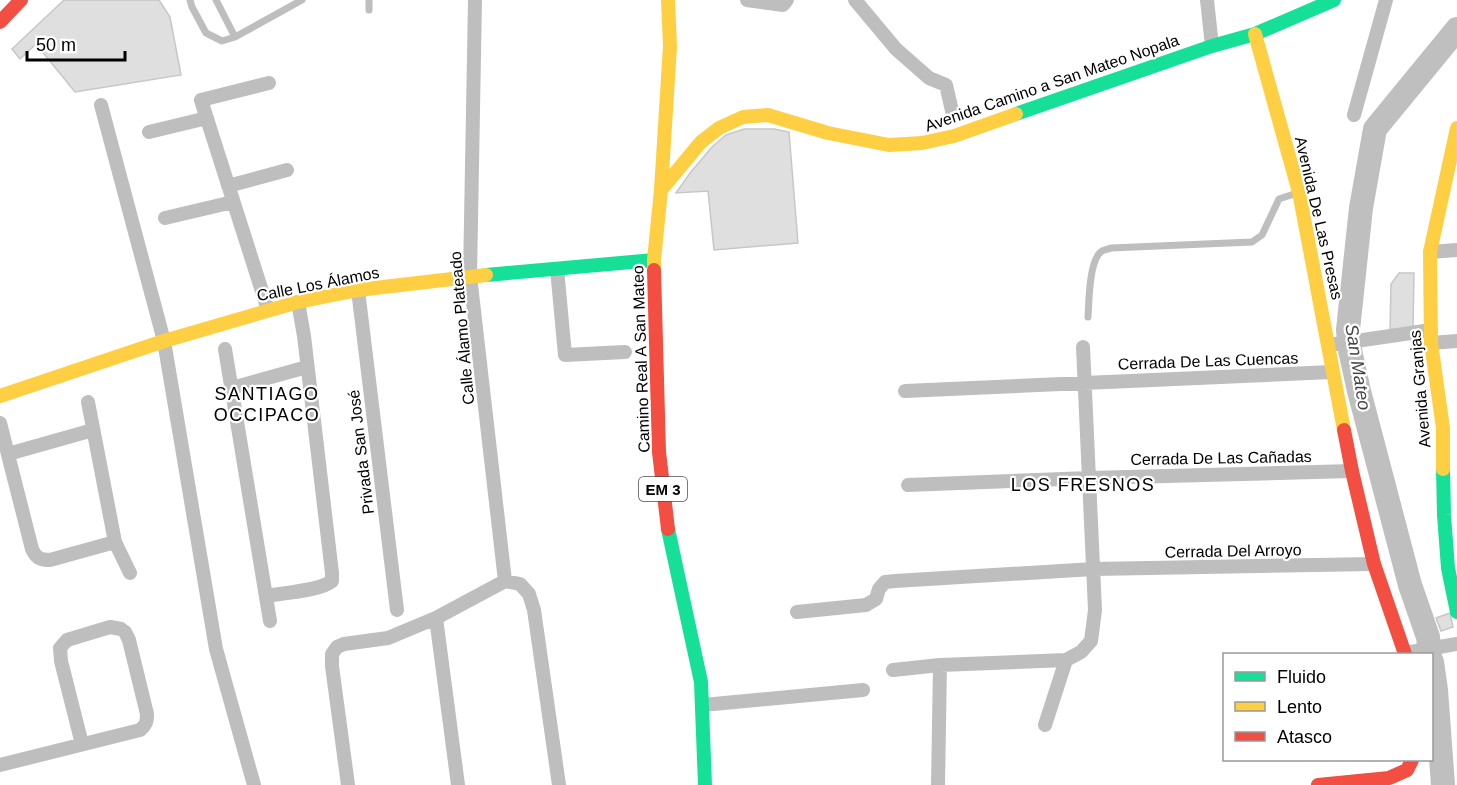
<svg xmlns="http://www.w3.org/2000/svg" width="1457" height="785" font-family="Arial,sans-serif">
	<rect width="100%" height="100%" fill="#fff"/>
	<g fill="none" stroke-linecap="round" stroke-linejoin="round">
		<path stroke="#bfbfbf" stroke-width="24" d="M 1430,654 L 1428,637 L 1410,585 L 1359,391 L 1350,350 L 1348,330 L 1361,208 L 1375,129 L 1457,29
			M 1432,662 L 1436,690 L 1443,785"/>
	</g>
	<path fill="#dfdfdf" stroke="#c7c7c7" stroke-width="1.5" d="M 64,0 L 159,0 L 170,17 L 181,75 L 75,92 L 36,44 L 20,59 L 12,49 Z
		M 744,129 L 774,129 L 789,132 L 798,243 L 714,250 L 708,191 L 676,193 L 690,173 L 712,147 L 726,135 Z
		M 1399,273 L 1414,273 L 1413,328 L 1390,331 L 1391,284 Z
		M 1450,613 L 1453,627 L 1441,631 L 1436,618 Z"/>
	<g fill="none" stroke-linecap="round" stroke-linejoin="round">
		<path stroke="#bebebe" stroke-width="7" d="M 190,0 L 192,7 L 206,33 L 222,41 L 235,37 L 302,0
			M 216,0 L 235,37
			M 369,10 L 369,0
			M 1088,317 C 1089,302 1089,259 1102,251 C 1103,250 1109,249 1111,248 L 1252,242 L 1262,235 L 1279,199 L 1297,193"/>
		<path stroke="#bebebe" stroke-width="14" d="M 475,0 L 470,276 L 505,581
			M 747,0 L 783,5 L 787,0
			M 855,0 L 896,49 L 929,78 L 946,85 L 953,115
			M 1207,0 L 1212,46
			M 101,105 L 164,341 L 216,649 L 254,785
			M 1354,115 L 1386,0
			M 149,132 L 207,118
			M 228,186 L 287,170
			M 165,218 L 233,202
			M 1430,252 L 1457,250
			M 557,269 L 565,355 L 625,352
			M 358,290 L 397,610
			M 268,310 L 201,100 L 269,83
			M 1431,343 L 1457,341
			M 1329,345 L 1431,330
			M 225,349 L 270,621
			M 232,388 L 307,367
			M 905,391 L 1332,372
			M 88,402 L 115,542 L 130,573
			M 0,423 L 32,549 C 36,558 40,560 50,560 L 115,542
			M 8,454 L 93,430
			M 908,485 L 1090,478 L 1352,471
			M 266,596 C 282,593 320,591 332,581 L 332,573 L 304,336 L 298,302
			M 797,612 L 866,605 L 876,599 L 879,589 L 885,582 L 895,581 L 1094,569 L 1374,564
			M 436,618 L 458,785
			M 1405,653 L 1457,644
			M 893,670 L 940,665 L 1066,660 L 1081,652 L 1091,641 L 1095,610 L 1083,347
			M 703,705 L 863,690
			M 1045,725 L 1066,660
			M 0,765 L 140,730 C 146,725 147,722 147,714 L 129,640 L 125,632 L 121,629 L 110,627 L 67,640 L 60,648 L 61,661 L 82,744
			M 348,785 L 332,666 L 332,654 L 337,647 L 344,644 L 388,638 L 436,618 L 505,581 L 520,584 L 529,594 L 534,610 L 559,785
			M 938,785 L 940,665"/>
		<path stroke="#16e098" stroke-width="14" d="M 1016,114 L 1212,46 L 1255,34 L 1334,0
			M 486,275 L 654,260
			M 1443,469 L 1444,515 L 1448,568 L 1457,612
			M 668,529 L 701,682 L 705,785"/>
		<path stroke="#ffcf43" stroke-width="14" d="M 1255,34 L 1299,192 L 1344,430
			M 661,190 L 701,142 L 719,128 L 743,117 L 768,115 L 828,133 L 889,145 L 922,143 L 954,136 L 1016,114
			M 654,270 L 654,260 L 661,190 L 670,46 L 668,0
			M 0,396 L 164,341 L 298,302 L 358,290 L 486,275
			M 1443,469 L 1443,428 L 1431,343 L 1430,252 L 1457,128"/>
		<path stroke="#f24e42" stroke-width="14" d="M 0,22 L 21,0
			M 654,270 L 659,452 L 668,529
			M 1344,430 L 1352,471 L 1374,564 L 1405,654
			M 1318,785 L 1389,778 L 1407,770 L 1412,760"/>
	</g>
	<g text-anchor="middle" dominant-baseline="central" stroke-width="4.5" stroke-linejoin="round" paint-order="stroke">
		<rect fill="#fff" stroke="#4c4c4c" stroke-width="1.5" x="639" y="477" width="48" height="24" rx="4.5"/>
		<g font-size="15" font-weight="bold" fill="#000">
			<text x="663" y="489">EM 3</text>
		</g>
		<g font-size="16" fill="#000" stroke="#fff">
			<text transform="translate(1052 83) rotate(-19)">Avenida Camino a San Mateo Nopala</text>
			<text transform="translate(1319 218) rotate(77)">Avenida De Las Presas</text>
			<text transform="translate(318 284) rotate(-11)">Calle Los Álamos</text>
			<text transform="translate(462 328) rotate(-95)">Calle Álamo Plateado</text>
			<text transform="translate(641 359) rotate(-92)">Camino Real A San Mateo</text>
			<text transform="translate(1208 361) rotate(-2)">Cerrada De Las Cuencas</text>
			<text transform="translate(1420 389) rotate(-95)">Avenida Granjas</text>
			<text transform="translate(361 452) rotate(-97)">Privada San José</text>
			<text transform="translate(1221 458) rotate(-1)">Cerrada De Las Cañadas</text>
			<text transform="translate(1233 551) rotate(-1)">Cerrada Del Arroyo</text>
		</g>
		<g font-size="18" font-style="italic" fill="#444" stroke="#fff">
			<text transform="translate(1358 367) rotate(81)">San Mateo</text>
		</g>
		<g font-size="18" letter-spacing="1.5" fill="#000" stroke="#fff">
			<text x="267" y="394">SANTIAGO<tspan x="267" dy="21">OCCIPACO</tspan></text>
			<text x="1083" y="485">LOS FRESNOS</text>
		</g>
	</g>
	<rect x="1223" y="653" width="210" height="108" fill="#ffffff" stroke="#999999" stroke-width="1.5"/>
	<rect x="1235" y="672" width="30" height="9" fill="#16e098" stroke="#999999" stroke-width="1.5"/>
	<text x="1277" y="683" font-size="18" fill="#000000">Fluido</text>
	<rect x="1235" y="702" width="30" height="9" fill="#ffcf43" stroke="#999999" stroke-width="1.5"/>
	<text x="1277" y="713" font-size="18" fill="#000000">Lento</text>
	<rect x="1235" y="732" width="30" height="9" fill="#f24e42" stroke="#999999" stroke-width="1.5"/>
	<text x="1277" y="743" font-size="18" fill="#000000">Atasco</text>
	<path d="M27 51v9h98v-9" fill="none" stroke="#000000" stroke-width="3"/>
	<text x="36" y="51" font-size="18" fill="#000000" stroke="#ffffff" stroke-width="4.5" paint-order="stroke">50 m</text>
</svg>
